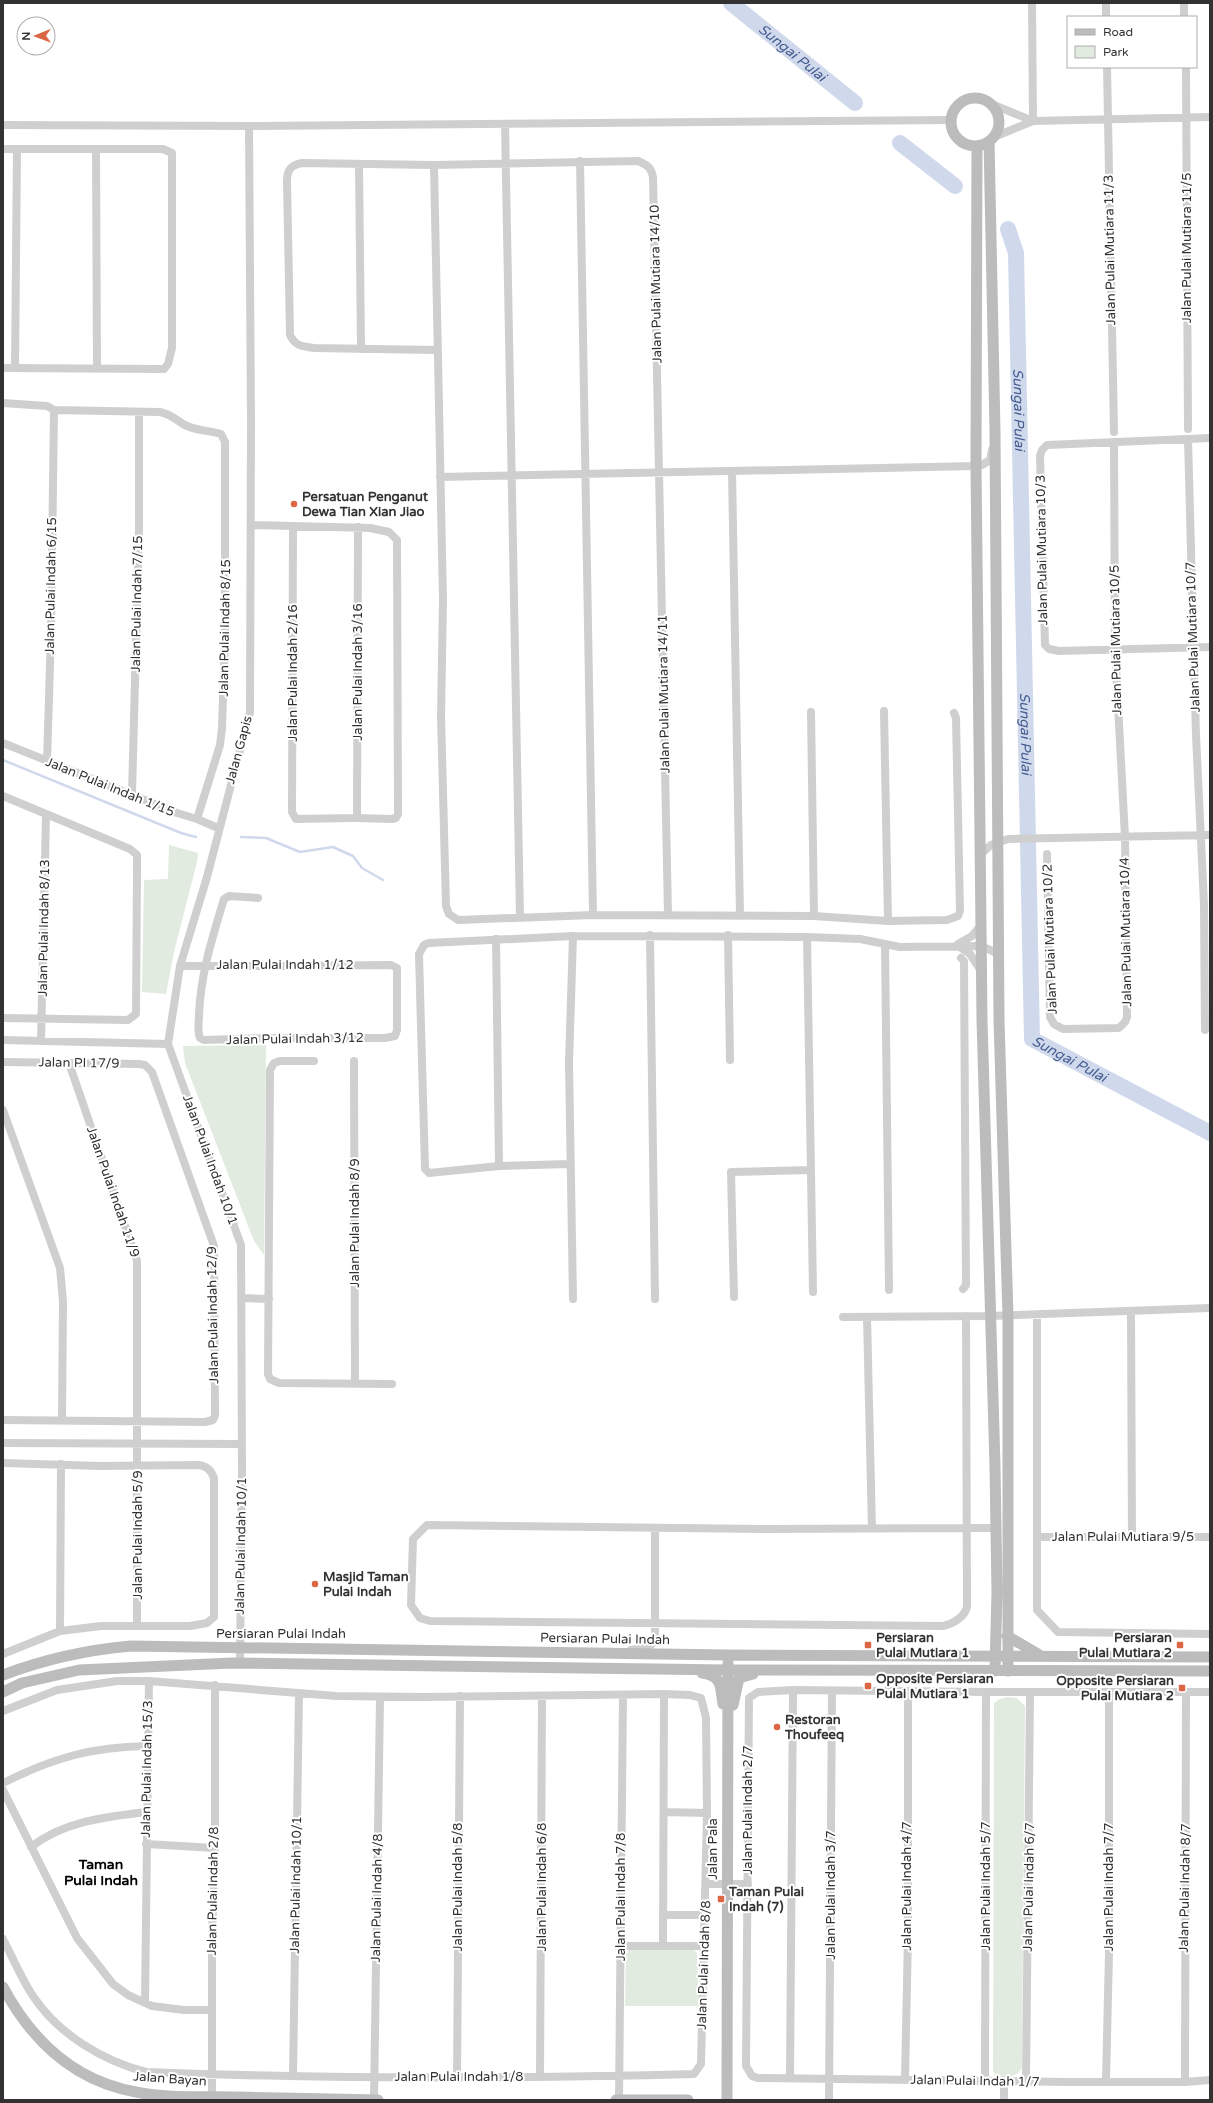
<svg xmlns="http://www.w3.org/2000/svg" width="1213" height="2103" font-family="'Varela Round',sans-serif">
	<rect width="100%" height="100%" fill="#fff"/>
	<path fill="#e2ebdf" d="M 169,845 L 198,853 L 197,862 L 174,952 L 166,994 L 142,992 L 144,880 L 168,879 Z
		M 266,1045 L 264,1255 L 254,1241 L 185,1063 L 183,1046 Z
		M 1007,1697 L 1017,1698 L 1025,1706 L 1022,2068 C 1017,2077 1005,2079 995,2075 L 993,2070 L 994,1703 L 1000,1699 Z
		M 630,1949 L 694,1950 L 697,1953 L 699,2006 L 625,2006 L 626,1954 Z"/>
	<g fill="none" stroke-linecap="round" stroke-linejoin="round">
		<path stroke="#d0d9ec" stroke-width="2.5" d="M 3,760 L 181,833 L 196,837
			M 241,837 L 266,838 L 300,852 L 333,847 L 353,856 L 362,868 L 383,880"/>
		<g stroke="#d0d9ec" stroke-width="16">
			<path id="s1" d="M 731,3 L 855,103"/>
			<path d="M 900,143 L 955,186"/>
			<path id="s2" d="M 1008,229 L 1016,253 L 1032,1039 L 1210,1133"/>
		</g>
		<path stroke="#cfcfcf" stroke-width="8" d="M 1032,3 L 1033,121
			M 1106,3 L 1106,17
			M 1184,3 L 1184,17
			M 1107,67 L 1114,432
			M 1186,67 L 1188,429
			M 994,105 L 1033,121
			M 505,124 L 520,917
			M 3,125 L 249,126 L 951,120
			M 994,137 L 1033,121 L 1210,117
			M 3,149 L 163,149 L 172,153 L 172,348 L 168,364 L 164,369 L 3,368
			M 96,149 L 97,369
			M 580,161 L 593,915
			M 359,164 L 361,349
			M 434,165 L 443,600 L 441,716 L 446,906 L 449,914 L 458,920 L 593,915 L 814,916 L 888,921 L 947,920 L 958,916 L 960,911 L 956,718 L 954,713
			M 437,350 L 314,348 C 302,346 296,347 290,335 L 287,181 C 287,170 291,165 302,163 L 434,165 L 638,161 C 647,165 651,167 653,177 L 668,915
			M 15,368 L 17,150
			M 3,403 L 47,406 L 54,410 L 160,412 C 170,414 175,419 183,424 C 194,431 209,430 221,434 L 225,442 L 225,636 L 222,728 L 220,745 L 197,819
			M 1210,438 L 1047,445 L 1042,450 L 1040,456 L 1045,645 L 1049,649 L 1059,651 L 1210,647
			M 1188,439 L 1196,735 L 1204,904 L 1205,1030
			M 732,471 L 740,916
			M 440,477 L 976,466 L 982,465 L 990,460 L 992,450
			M 251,525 L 370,528 L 389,532 L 397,540 L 398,814 L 396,818 L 392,819 L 356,818
			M 293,526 L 292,812 L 296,819 L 355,818 L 357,816 L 358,527
			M 884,711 L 888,921
			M 811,712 L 814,916
			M 3,743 L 177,813 L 197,819 L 218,828
			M 47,761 L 51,633 L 54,410
			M 132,795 L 139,528 L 139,413
			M 3,796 L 130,849 L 137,855 L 137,869 L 136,1014 L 128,1020 L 3,1018
			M 981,854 L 991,845 L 1008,839 L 1210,835
			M 1047,854 L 1050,1017 L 1054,1024 L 1063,1029 L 1119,1028 L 1125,1022 L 1127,1017 L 1125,837 L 1115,648 L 1114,442
			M 650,935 L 655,1299
			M 728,935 L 730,1060
			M 807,937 L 813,1292
			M 496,939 L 499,1166
			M 885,944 L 889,1290
			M 958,944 L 972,936 L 981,925
			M 958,946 L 970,954 L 981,971
			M 961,958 L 964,961 L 966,1285 L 963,1289
			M 180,966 L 268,966 L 391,965 L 397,968 L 397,1030 L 395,1036 L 385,1038 L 268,1038 L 204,1040 L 200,1038 C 197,1031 199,1022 199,1014 C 201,972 212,939 224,899 L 229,896 L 258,898
			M 3,1040 L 168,1044
			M 41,1041 L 46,815
			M 314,1061 L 280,1061 L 274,1063 L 270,1070 L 268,1374 L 270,1379 L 279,1383 L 392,1384
			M 354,1061 L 355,1384
			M 3,1062 L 139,1064 L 145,1065 L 152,1072 L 214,1246 L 215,1415 L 213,1420 L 205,1422 L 3,1420
			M 69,1063 L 137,1261 L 137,1625
			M 3,1110 L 60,1268 L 63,1301 L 62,1419
			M 570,1164 L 499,1166 L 429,1173 L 425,1169 L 419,954 L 424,945 L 429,943 L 573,936 L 807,937 L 860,939 L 900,947 L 981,946 L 999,954
			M 734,1297 L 731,1172 L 811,1170
			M 242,1298 L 269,1299
			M 573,1299 L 569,1063 L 573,936
			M 1131,1311 L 1132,1537
			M 1037,1315 L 1037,1610 L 1058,1632 L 1210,1634
			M 966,1316 L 967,1606 C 966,1616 953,1624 943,1626 L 430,1621 L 420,1618 L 411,1605 L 413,1539 L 427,1525 L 765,1529 L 967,1528 L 996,1528
			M 843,1317 L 990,1316 L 1210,1308
			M 867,1317 L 872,1529
			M 3,1443 L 242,1444
			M 3,1463 L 100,1466 L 198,1465 C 207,1466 211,1470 214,1478 L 214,1617 L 207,1623 L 190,1626 L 101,1626 L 60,1631 L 3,1654
			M 1037,1537 L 1210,1537
			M 60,1631 L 61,1464
			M 631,1650 C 641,1648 652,1650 655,1638 L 655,1528
			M 240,1663 L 242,1469 L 241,1245 L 168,1044 L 180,966 L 207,877 L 250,712 L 251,424 L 249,126
			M 1210,1692 L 986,1692 L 793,1690 L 758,1692 L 749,1698 L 746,2066 L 752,2076 L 758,2078 L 1067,2082 L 1185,2082 L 1210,2080
			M 3,1711 L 57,1690 L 117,1681 L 149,1681 L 336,1696 L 424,1697 L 664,1694 L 690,1695 L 701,1698 L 706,1718 L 707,1813 L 701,2064 L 694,2074 C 512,2079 329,2079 146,2072 C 103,2061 58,2034 33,1996 C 21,1978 13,1958 3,1939
			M 3,1783 C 53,1758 91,1747 147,1746
			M 3,1790 L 77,1938 L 113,1984 L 128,1995 L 152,2006 L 184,2010 L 212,2010
			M 665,1812 L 707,1813
			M 146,1844 L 215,1848
			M 31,1847 C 64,1821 106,1817 146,1812
			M 706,1884 L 748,1884
			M 664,1915 L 706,1915
			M 663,1945 L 664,1694
			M 621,1946 L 704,1946
			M 145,2002 L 149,1681
			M 293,2076 L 299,1694
			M 540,2077 L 542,1696
			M 790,2077 L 793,1690
			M 457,2078 L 460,1696
			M 905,2080 L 908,1935 L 908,1692
			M 985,2080 L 986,1692
			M 1004,2080 L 1004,2100
			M 1026,2081 L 1030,1692
			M 1106,2081 L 1109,1953 L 1109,1693
			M 1185,2082 L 1186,1693
			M 212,2097 L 212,1936 L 215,1848 L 215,1685
			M 374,2100 L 380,1697
			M 619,2100 L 623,1695
			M 829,2100 L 832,1691"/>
		<path stroke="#bcbcbc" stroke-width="11" d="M951 122a24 24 0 1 1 48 0a24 24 0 1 1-48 0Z
			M 989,141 L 995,431 L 999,1020 L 1008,1316 L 1008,1671
			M 977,146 L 976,466 L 982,1020 L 995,1466 L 997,1592 L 995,1671
			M 1007,1636 L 1038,1654
			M 702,1673 C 723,1676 720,1687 723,1704
			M 3,1675 C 45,1659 86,1650 131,1646 L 728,1655 L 1210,1657
			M 3,1692 L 22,1683 L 79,1670 L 232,1663 L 728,1670 L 1210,1671
			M 733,1705 L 739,1678 L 753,1674
			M 3,1987 C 32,2041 74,2081 136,2092 C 169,2099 203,2096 236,2097 C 283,2098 331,2099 378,2100
			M 616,2100 L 688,2100
			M 727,2100 L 728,1663"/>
	</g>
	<g fill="#da6643" stroke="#fff" stroke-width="1.5">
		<circle cx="294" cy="504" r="4"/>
		<circle cx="315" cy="1584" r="4"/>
		<rect x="864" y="1641" width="8" height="8" rx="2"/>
		<rect x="1176" y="1641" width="8" height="8" rx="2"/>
		<rect x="864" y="1682" width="8" height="8" rx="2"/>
		<rect x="1178" y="1684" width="8" height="8" rx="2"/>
		<circle cx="777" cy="1727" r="4"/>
		<rect x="717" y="1895" width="8" height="8" rx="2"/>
	</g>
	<g text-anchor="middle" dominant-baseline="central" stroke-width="4" stroke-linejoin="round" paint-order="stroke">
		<g font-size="13" fill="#323232" stroke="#fff">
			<text transform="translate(1187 248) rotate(-90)">Jalan Pulai Mutiara 11/5</text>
			<text transform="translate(1110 250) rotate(-91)">Jalan Pulai Mutiara 11/3</text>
			<text transform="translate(656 284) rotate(-91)">Jalan Pulai Mutiara 14/10</text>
			<text transform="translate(1042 550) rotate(-91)">Jalan Pulai Mutiara 10/3</text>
			<text transform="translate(51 586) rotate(-89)">Jalan Pulai Indah 6/15</text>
			<text transform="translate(137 604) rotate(-89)">Jalan Pulai Indah 7/15</text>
			<text transform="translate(225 628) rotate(-89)">Jalan Pulai Indah 8/15</text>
			<text transform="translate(1193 637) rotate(-92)">Jalan Pulai Mutiara 10/7</text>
			<text transform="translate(1116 640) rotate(-91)">Jalan Pulai Mutiara 10/5</text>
			<text transform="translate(358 672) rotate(-90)">Jalan Pulai Indah 3/16</text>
			<text transform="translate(293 673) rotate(-90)">Jalan Pulai Indah 2/16</text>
			<text transform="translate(664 694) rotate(-91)">Jalan Pulai Mutiara 14/11</text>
			<text transform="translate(239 750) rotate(-75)">Jalan Gapis</text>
			<text transform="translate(110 787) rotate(22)">Jalan Pulai Indah 1/15</text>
			<text transform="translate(44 928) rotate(-89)">Jalan Pulai Indah 8/13</text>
			<text transform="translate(1126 932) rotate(-91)">Jalan Pulai Mutiara 10/4</text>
			<text transform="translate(1050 939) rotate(-92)">Jalan Pulai Mutiara 10/2</text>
			<text x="285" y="965">Jalan Pulai Indah 1/12</text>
			<text transform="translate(295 1039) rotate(-1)">Jalan Pulai Indah 3/12</text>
			<text transform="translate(79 1063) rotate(1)">Jalan PI 17/9</text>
			<text transform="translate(210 1160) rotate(70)">Jalan Pulai Indah 10/1</text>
			<text transform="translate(113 1192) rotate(71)">Jalan Pulai Indah 11/9</text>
			<text transform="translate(355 1223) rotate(-90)">Jalan Pulai Indah 8/9</text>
			<text transform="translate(213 1315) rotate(-91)">Jalan Pulai Indah 12/9</text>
			<text transform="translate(138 1535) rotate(-90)">Jalan Pulai Indah 5/9</text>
			<text x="1123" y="1537">Jalan Pulai Mutiara 9/5</text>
			<text transform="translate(241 1546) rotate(-89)">Jalan Pulai Indah 10/1</text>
			<text x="281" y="1634">Persiaran Pulai Indah</text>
			<text transform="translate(605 1639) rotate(1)">Persiaran Pulai Indah</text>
			<text transform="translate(147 1769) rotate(-89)">Jalan Pulai Indah 15/3</text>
			<text transform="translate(748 1810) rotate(-90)">Jalan Pulai Indah 2/7</text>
			<text transform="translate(713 1849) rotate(-90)">Jalan Pala</text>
			<text transform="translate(296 1885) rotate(-89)">Jalan Pulai Indah 10/1</text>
			<text transform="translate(907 1886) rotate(-90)">Jalan Pulai Indah 4/7</text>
			<text transform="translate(986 1886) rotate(-90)">Jalan Pulai Indah 5/7</text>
			<text transform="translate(458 1887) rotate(-90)">Jalan Pulai Indah 5/8</text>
			<text transform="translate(542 1887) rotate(-90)">Jalan Pulai Indah 6/8</text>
			<text transform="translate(1029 1887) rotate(-89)">Jalan Pulai Indah 6/7</text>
			<text transform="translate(1109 1887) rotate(-90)">Jalan Pulai Indah 7/7</text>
			<text transform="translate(1185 1888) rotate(-89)">Jalan Pulai Indah 8/7</text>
			<text transform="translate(213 1891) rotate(-89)">Jalan Pulai Indah 2/8</text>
			<text transform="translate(831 1895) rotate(-90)">Jalan Pulai Indah 3/7</text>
			<text transform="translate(621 1897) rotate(-90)">Jalan Pulai Indah 7/8</text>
			<text transform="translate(377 1898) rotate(-89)">Jalan Pulai Indah 4/8</text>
			<text transform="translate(704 1965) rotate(-88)">Jalan Pulai Indah 8/8</text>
			<text x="459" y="2077">Jalan Pulai Indah 1/8</text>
			<text transform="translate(170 2079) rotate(4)">Jalan Bayan</text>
			<text transform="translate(975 2081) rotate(1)">Jalan Pulai Indah 1/7</text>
		</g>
		<g font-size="13" font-weight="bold" fill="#323232" stroke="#fff" text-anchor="start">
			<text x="302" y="497">Persatuan Penganut<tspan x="302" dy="15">Dewa Tian Xian Jiao</tspan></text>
			<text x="323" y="1577">Masjid Taman<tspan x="323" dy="15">Pulai Indah</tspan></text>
			<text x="876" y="1638">Persiaran<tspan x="876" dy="15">Pulai Mutiara 1</tspan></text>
			<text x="1172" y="1638" text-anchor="end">Persiaran<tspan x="1172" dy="15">Pulai Mutiara 2</tspan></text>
			<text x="876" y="1679">Opposite Persiaran<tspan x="876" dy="15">Pulai Mutiara 1</tspan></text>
			<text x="1174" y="1681" text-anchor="end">Opposite Persiaran<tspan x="1174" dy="15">Pulai Mutiara 2</tspan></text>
			<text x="785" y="1720">Restoran<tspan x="785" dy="15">Thoufeeq</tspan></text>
			<text x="729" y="1892">Taman Pulai<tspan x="729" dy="15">Indah (7)</tspan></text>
		</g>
		<g font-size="14" font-style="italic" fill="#445c90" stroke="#fff">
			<text stroke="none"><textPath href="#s1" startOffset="79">Sungai Pulai</textPath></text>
			<text stroke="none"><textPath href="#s2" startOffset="182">Sungai Pulai</textPath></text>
			<text stroke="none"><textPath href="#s2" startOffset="506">Sungai Pulai</textPath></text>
			<text stroke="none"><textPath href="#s2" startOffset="854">Sungai Pulai</textPath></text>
		</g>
		<g font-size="14" font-weight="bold" fill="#000" stroke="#fff">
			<text x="101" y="1864">Taman<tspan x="101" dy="16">Pulai Indah</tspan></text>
		</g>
	</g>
	<rect width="1213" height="2103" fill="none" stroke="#323232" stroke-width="8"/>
	<rect x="1067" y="16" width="130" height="52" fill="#ffffff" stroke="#adadad"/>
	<rect x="1075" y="29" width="20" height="6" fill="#bcbcbc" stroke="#adadad"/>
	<text x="1103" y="36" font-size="12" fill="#323232">Road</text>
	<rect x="1075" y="46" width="20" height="12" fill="#e2ebdf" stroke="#adadad"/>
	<text x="1103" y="56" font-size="12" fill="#323232">Park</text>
	<g transform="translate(36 36) rotate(269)"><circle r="19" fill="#ffffff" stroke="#adadad"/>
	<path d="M0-3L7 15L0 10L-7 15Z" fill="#da6643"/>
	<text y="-6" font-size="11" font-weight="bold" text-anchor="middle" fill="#323232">N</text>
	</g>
</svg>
